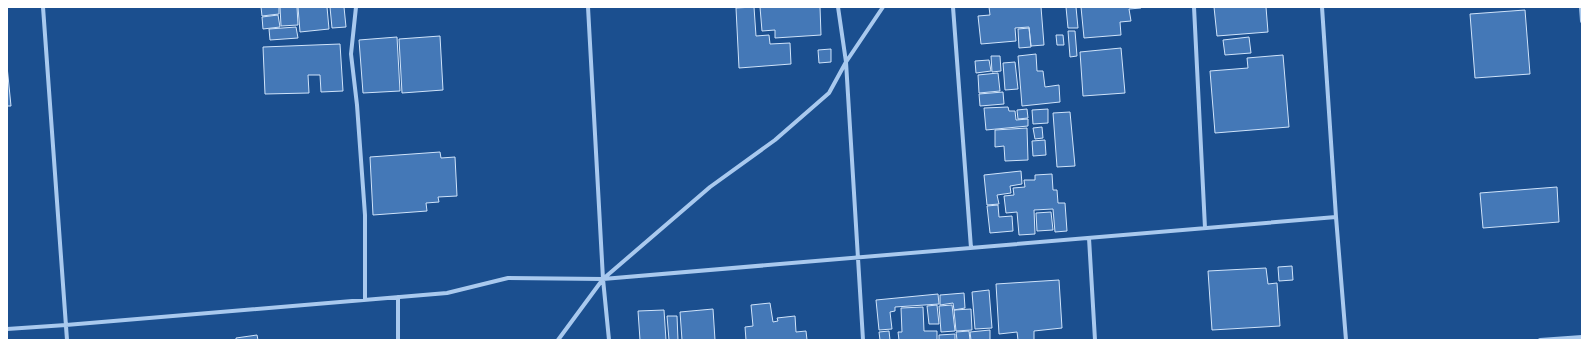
<svg xmlns="http://www.w3.org/2000/svg" width="1589" height="347" font-family="'Varela Round',sans-serif">
	<rect width="100%" height="100%" fill="#1b4f8f"/>
	<path fill="#4478b7" stroke="#cfe3fa" d="M 261,7 L 279,7 L 279,14 L 262,16 Z
		M 280,7 L 297,7 L 298,25 L 281,26 Z
		M 298,7 L 327,7 L 329,29 L 300,32 Z
		M 330,7 L 344,7 L 346,27 L 332,28 Z
		M 754,7 L 756,36 L 769,35 L 770,44 L 790,43 L 791,64 L 739,68 L 736,8 Z
		M 760,7 L 820,7 L 821,35 L 775,38 L 775,30 L 762,31 Z
		M 989,7 L 1041,7 L 1044,45 L 1031,46 L 1029,27 L 1015,28 L 1016,41 L 981,44 L 978,16 L 990,15 Z
		M 1066,7 L 1076,7 L 1078,28 L 1068,28 Z
		M 1081,7 L 1141,7 L 1141,8 L 1129,9 L 1131,21 L 1120,22 L 1121,35 L 1084,38 Z
		M 1214,7 L 1266,7 L 1268,32 L 1217,36 Z
		M 1525,10 L 1530,74 L 1475,78 L 1470,14 Z
		M 278,15 L 280,27 L 263,29 L 262,17 Z
		M 296,27 L 298,38 L 270,40 L 269,29 Z
		M 1029,28 L 1031,47 L 1019,48 L 1018,29 Z
		M 1068,31 L 1075,31 L 1077,56 L 1070,57 Z
		M 1056,35 L 1063,35 L 1064,45 L 1057,45 Z
		M 440,36 L 443,90 L 402,93 L 399,39 Z
		M 397,37 L 400,91 L 363,93 L 359,40 Z
		M 1249,37 L 1251,53 L 1225,55 L 1223,40 Z
		M 340,44 L 343,91 L 321,92 L 320,75 L 308,75 L 309,93 L 265,94 L 263,47 Z
		M 1121,48 L 1125,93 L 1083,96 L 1080,52 Z
		M 831,49 L 831,62 L 819,63 L 818,50 Z
		M 1036,54 L 1037,71 L 1043,71 L 1045,87 L 1059,85 L 1060,102 L 1022,106 L 1018,56 Z
		M 1283,55 L 1289,127 L 1215,133 L 1210,71 L 1248,68 L 1247,58 Z
		M 991,56 L 1000,56 L 1001,71 L 992,72 Z
		M 989,60 L 991,71 L 976,73 L 975,61 Z
		M 1015,62 L 1018,89 L 1005,90 L 1003,63 Z
		M 7,66 L 11,106 L 7,106 Z
		M 998,73 L 1000,91 L 979,93 L 978,75 Z
		M 1003,92 L 1004,104 L 980,106 L 979,94 Z
		M 1008,107 L 1009,111 L 1015,111 L 1016,120 L 1028,119 L 1028,126 L 986,130 L 984,108 Z
		M 1027,109 L 1028,118 L 1018,119 L 1017,110 Z
		M 1048,109 L 1048,123 L 1033,124 L 1032,110 Z
		M 1070,112 L 1075,166 L 1057,167 L 1053,113 Z
		M 1042,127 L 1043,138 L 1035,139 L 1033,128 Z
		M 1027,128 L 1028,160 L 1005,161 L 1004,146 L 995,147 L 995,130 Z
		M 1045,140 L 1046,155 L 1033,156 L 1032,141 Z
		M 440,152 L 441,158 L 455,157 L 457,196 L 438,197 L 439,202 L 426,203 L 427,211 L 373,215 L 370,157 Z
		M 1021,171 L 1022,184 L 1010,186 L 1011,193 L 997,195 L 999,204 L 987,205 L 984,175 Z
		M 1052,174 L 1053,190 L 1057,190 L 1058,203 L 1065,203 L 1067,231 L 1055,232 L 1053,209 L 1034,210 L 1035,234 L 1019,235 L 1017,212 L 1006,213 L 1004,196 L 1014,195 L 1013,188 L 1025,187 L 1024,180 L 1035,180 L 1035,175 Z
		M 1557,187 L 1559,222 L 1483,228 L 1480,193 Z
		M 998,205 L 999,217 L 1012,216 L 1013,231 L 990,233 L 987,206 Z
		M 1051,212 L 1053,230 L 1037,231 L 1036,213 Z
		M 1292,266 L 1293,280 L 1279,281 L 1278,267 Z
		M 1266,268 L 1268,284 L 1277,283 L 1280,326 L 1212,330 L 1208,271 Z
		M 1059,280 L 1062,328 L 1034,331 L 1034,340 L 1018,340 L 1017,332 L 999,334 L 996,284 Z
		M 989,290 L 992,328 L 975,329 L 972,292 Z
		M 964,293 L 965,308 L 954,310 L 953,303 L 940,305 L 940,295 Z
		M 938,294 L 939,304 L 895,307 L 895,311 L 890,312 L 892,329 L 879,330 L 876,300 Z
		M 770,303 L 773,322 L 778,321 L 777,318 L 795,316 L 796,332 L 806,331 L 807,340 L 746,340 L 745,327 L 753,326 L 751,305 Z
		M 937,305 L 939,324 L 929,324 L 927,306 Z
		M 952,305 L 955,331 L 941,332 L 939,306 Z
		M 923,307 L 924,331 L 937,331 L 937,340 L 899,340 L 898,332 L 902,332 L 901,308 Z
		M 713,309 L 715,340 L 682,340 L 680,312 Z
		M 971,309 L 972,330 L 956,331 L 954,310 Z
		M 664,310 L 666,340 L 640,340 L 638,311 Z
		M 667,316 L 677,316 L 678,340 L 669,340 Z
		M 990,330 L 990,340 L 971,340 L 970,332 Z
		M 889,331 L 890,340 L 880,340 L 879,332 Z
		M 969,331 L 970,340 L 957,340 L 956,332 Z
		M 955,334 L 955,340 L 939,340 L 939,335 Z
		M 257,335 L 258,340 L 236,340 L 236,338 Z"/>
	<g fill="none" stroke-linecap="round" stroke-linejoin="round">
		<path stroke="#a9c9ee" stroke-width="4" d="M 43,7 L 67,340
			M 356,7 L 351,54 L 357,105 L 365,215 L 365,300
			M 588,7 L 603,279 L 609,340
			M 838,7 L 846,62 L 863,340
			M 953,7 L 971,248
			M 1194,7 L 1205,228
			M 1322,7 L 1336,217 L 1346,340
			M 1581,7 L 1582,21
			M 1089,238 L 1095,340
			M 7,329 L 66,325 L 447,293 L 508,278 L 603,279 L 1336,217
			M 398,340 L 398,297
			M 558,340 L 603,279 L 710,187 L 775,140 L 829,93 L 846,62 L 883,7
			M 1540,340 L 1582,337"/>
	</g>
	<rect width="1589" height="347" fill="none" stroke="#ffffff" stroke-width="16"/>
</svg>
